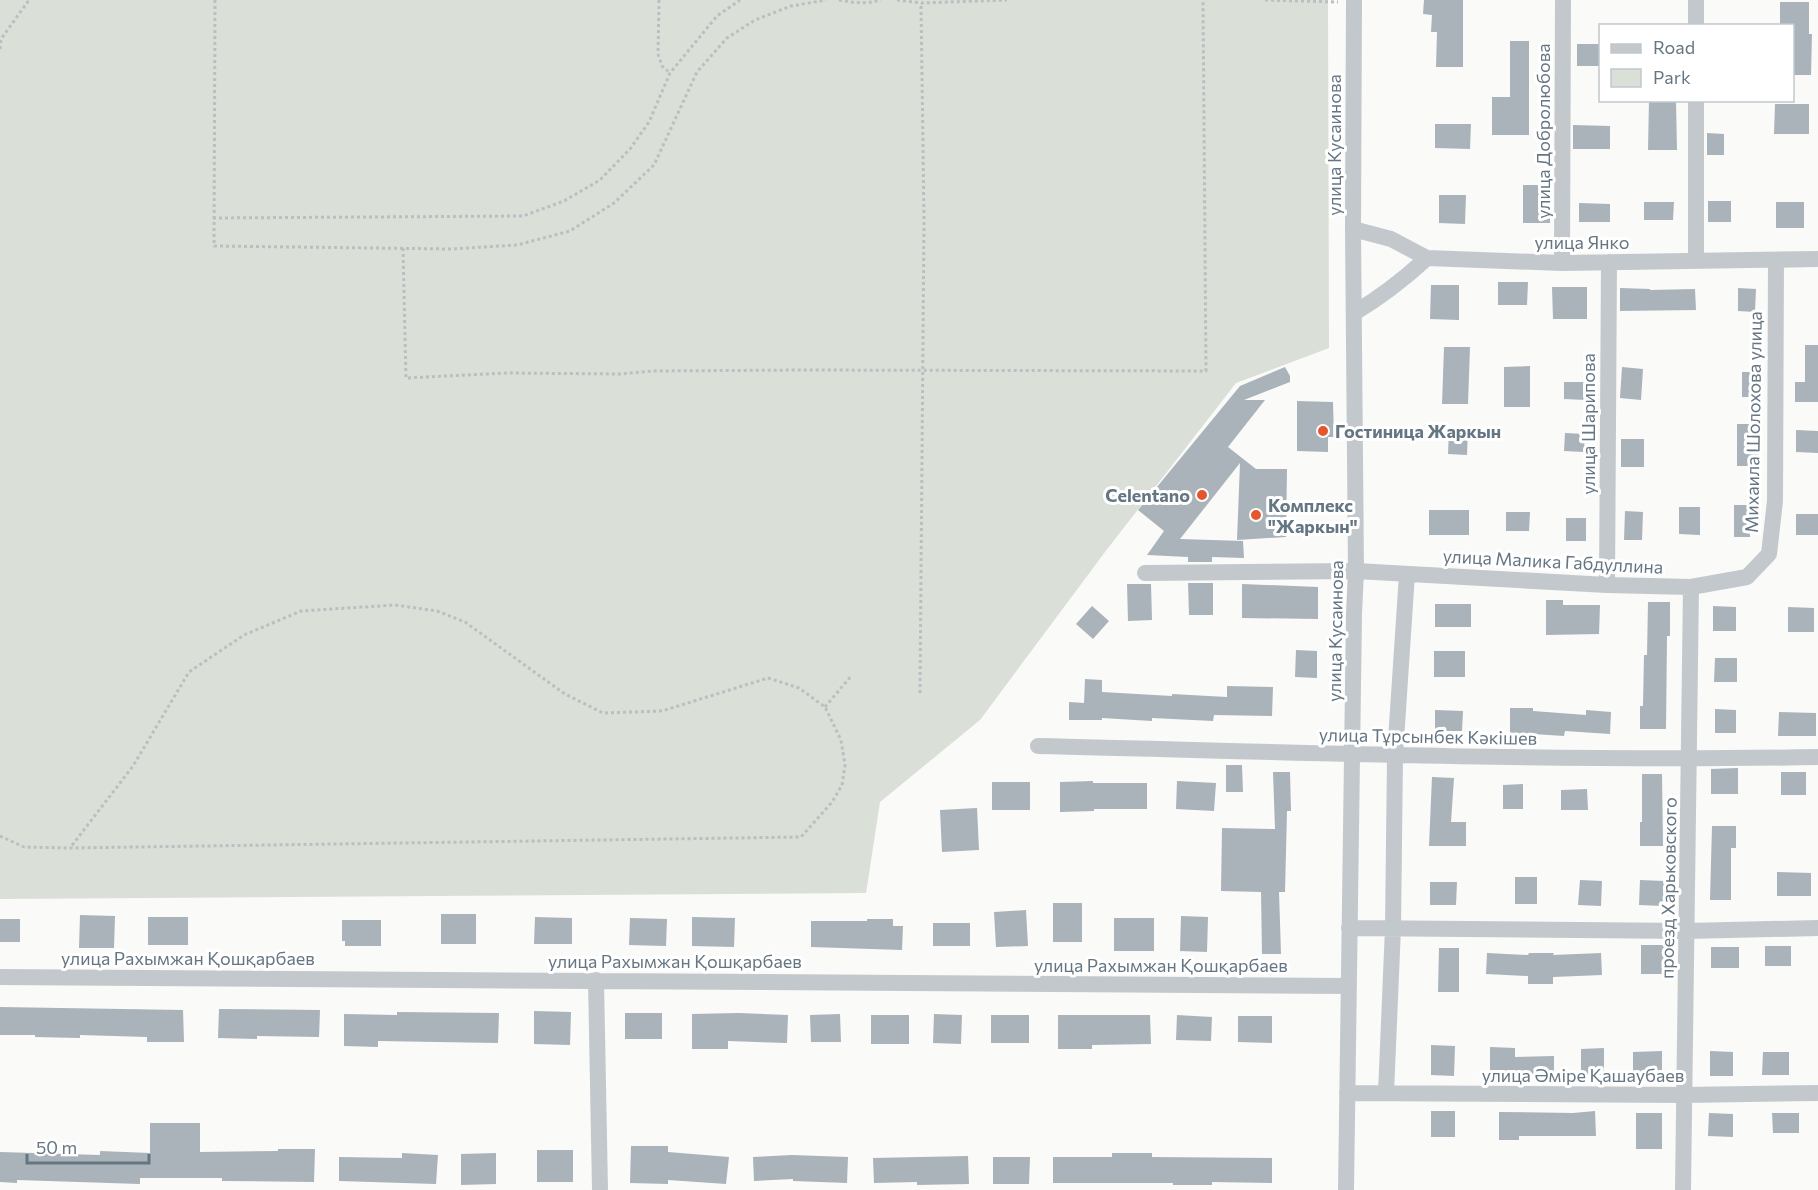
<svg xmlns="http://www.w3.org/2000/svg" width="1818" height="1190" font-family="Commissioner,sans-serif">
	<rect width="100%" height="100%" fill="#fafaf8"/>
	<path fill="#dadfd7" d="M 0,0 L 1328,0 L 1329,348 L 1236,383 L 1105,552 L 980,720 L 880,802 L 866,893 L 0,899 Z"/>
	<path fill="#aab3b9" d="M 1424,0 L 1463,0 L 1463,67 L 1436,67 L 1437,32 L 1431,32 L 1432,15 L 1423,14 Z
		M 1780,2 L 1809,2 L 1809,34 L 1812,34 L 1811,75 L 1792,75 L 1792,26 L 1780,26 Z
		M 1510,41 L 1529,41 L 1529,135 L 1492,135 L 1492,97 L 1510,97 Z
		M 1577,44 L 1600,44 L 1600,66 L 1577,66 Z
		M 1649,100 L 1676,100 L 1677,150 L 1648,150 Z
		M 1775,104 L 1809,104 L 1809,134 L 1774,134 Z
		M 1435,124 L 1471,124 L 1470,149 L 1435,148 Z
		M 1573,125 L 1610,126 L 1610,149 L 1573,149 Z
		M 1707,133 L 1724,134 L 1724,155 L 1707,155 Z
		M 1523,185 L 1550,185 L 1550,223 L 1523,223 Z
		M 1439,195 L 1466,195 L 1465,224 L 1439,223 Z
		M 1708,201 L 1731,201 L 1731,222 L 1708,222 Z
		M 1644,202 L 1674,202 L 1673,220 L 1644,220 Z
		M 1776,202 L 1804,202 L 1804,228 L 1776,228 Z
		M 1579,203 L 1610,204 L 1610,222 L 1579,222 Z
		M 1498,282 L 1528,282 L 1527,305 L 1498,305 Z
		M 1431,285 L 1459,285 L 1459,320 L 1430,319 Z
		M 1552,287 L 1587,287 L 1587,319 L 1553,319 Z
		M 1620,288 L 1650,289 L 1650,290 L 1695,289 L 1696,310 L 1620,311 Z
		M 1738,288 L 1756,289 L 1755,312 L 1738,311 Z
		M 1805,345 L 1818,345 L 1818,402 L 1795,402 L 1795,382 L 1805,382 Z
		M 1444,347 L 1470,347 L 1468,404 L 1442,404 Z
		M 1530,366 L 1530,407 L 1504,407 L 1504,367 Z
		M 1285,367 L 1290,376 L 1290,382 L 1244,400 L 1265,400 L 1228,447 L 1256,469 L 1287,469 L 1286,537 L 1237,540 L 1240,463 L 1180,539 L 1243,541 L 1244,558 L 1212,557 L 1212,562 L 1188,562 L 1188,557 L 1147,555 L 1164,531 L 1138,510 L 1240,386 Z
		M 1622,367 L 1643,369 L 1641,400 L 1620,398 Z
		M 1742,372 L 1763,372 L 1763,397 L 1742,397 Z
		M 1564,382 L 1586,382 L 1586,400 L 1564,399 Z
		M 1297,401 L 1333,402 L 1334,437 L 1328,437 L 1328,452 L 1297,451 Z
		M 1737,424 L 1758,424 L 1758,466 L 1737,466 Z
		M 1449,430 L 1468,430 L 1467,455 L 1448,454 Z
		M 1796,430 L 1818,431 L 1818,453 L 1796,452 Z
		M 1565,433 L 1585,434 L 1584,452 L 1564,451 Z
		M 1621,439 L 1644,439 L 1644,467 L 1621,467 Z
		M 1734,505 L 1750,505 L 1750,537 L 1734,537 Z
		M 1679,507 L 1700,507 L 1700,535 L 1679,534 Z
		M 1429,510 L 1469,510 L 1469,535 L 1429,535 Z
		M 1625,511 L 1643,512 L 1642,540 L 1624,540 Z
		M 1506,512 L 1530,512 L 1529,531 L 1506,531 Z
		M 1796,514 L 1818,514 L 1818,535 L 1796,535 Z
		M 1566,518 L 1586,518 L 1586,541 L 1566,541 Z
		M 1188,583 L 1213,583 L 1213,615 L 1189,615 Z
		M 1127,584 L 1151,584 L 1152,620 L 1128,621 Z
		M 1242,584 L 1318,587 L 1318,619 L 1242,618 Z
		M 1546,600 L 1563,600 L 1563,605 L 1600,605 L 1599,634 L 1546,635 Z
		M 1648,602 L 1670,602 L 1670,636 L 1667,636 L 1666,729 L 1640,729 L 1640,706 L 1643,706 L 1644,655 L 1647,655 Z
		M 1435,604 L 1471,604 L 1471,627 L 1435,627 Z
		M 1092,606 L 1109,621 L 1093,639 L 1076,624 Z
		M 1713,606 L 1736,607 L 1736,631 L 1713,631 Z
		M 1788,607 L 1814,608 L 1814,632 L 1788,632 Z
		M 1296,650 L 1317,651 L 1317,678 L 1295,677 Z
		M 1434,651 L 1465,651 L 1465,677 L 1434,677 Z
		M 1715,658 L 1737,658 L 1737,682 L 1714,682 Z
		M 1085,679 L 1102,680 L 1102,692 L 1172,696 L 1172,694 L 1227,697 L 1227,686 L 1273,687 L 1272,716 L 1214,715 L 1213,721 L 1152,718 L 1152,721 L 1102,718 L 1102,720 L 1069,720 L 1069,702 L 1084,703 Z
		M 1510,708 L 1533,708 L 1533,711 L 1586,715 L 1586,710 L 1611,712 L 1610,734 L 1565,731 L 1564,736 L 1533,734 L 1533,740 L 1510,740 Z
		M 1715,709 L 1736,710 L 1736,733 L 1715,733 Z
		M 1435,710 L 1463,711 L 1462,731 L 1435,731 Z
		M 1779,712 L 1816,713 L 1816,736 L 1778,736 Z
		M 1226,765 L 1242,765 L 1243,792 L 1226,792 Z
		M 1738,768 L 1738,794 L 1711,794 L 1711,769 Z
		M 1273,772 L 1290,772 L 1291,811 L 1287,811 L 1285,892 L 1279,892 L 1281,954 L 1262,954 L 1261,892 L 1221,891 L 1222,828 L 1275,829 Z
		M 1781,772 L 1806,772 L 1806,795 L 1781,795 Z
		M 1642,774 L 1662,774 L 1663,846 L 1640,846 L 1640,822 L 1642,822 Z
		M 1432,777 L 1454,778 L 1451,822 L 1466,822 L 1466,846 L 1429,846 Z
		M 1093,781 L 1093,783 L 1147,783 L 1147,809 L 1094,809 L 1094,811 L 1060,812 L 1060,782 Z
		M 1177,781 L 1216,783 L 1214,811 L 1176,809 Z
		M 992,782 L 1030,782 L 1030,810 L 992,810 Z
		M 1523,784 L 1523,809 L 1503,809 L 1503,785 Z
		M 1587,789 L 1588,810 L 1561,810 L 1561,790 Z
		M 977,808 L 979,850 L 942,852 L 940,810 Z
		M 1712,826 L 1736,826 L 1736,848 L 1731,848 L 1731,900 L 1710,900 Z
		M 1777,872 L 1811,873 L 1811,896 L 1777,896 Z
		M 1515,877 L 1537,877 L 1537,904 L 1515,904 Z
		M 1580,880 L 1602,881 L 1601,906 L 1578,905 Z
		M 1640,880 L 1664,881 L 1663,906 L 1639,905 Z
		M 1430,882 L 1457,882 L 1456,905 L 1430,905 Z
		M 1053,903 L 1082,903 L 1082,942 L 1053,942 Z
		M 1026,910 L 1028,946 L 996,947 L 994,912 Z
		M 441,914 L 476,914 L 476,944 L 441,944 Z
		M 80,915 L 115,916 L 114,948 L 79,948 Z
		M 1181,916 L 1208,917 L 1207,952 L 1180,951 Z
		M 148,917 L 188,917 L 188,945 L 148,945 Z
		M 535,917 L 572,918 L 572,944 L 534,944 Z
		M 692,917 L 735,918 L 734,947 L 692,946 Z
		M 630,918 L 667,919 L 666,946 L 629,945 Z
		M 1114,918 L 1154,918 L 1154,951 L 1114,951 Z
		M 0,919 L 20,919 L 20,942 L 0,942 Z
		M 867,919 L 893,919 L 893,926 L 903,926 L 902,950 L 811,947 L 811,921 L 867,921 Z
		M 342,920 L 381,920 L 381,946 L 345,946 L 345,941 L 342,941 Z
		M 933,923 L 970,923 L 970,946 L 933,946 Z
		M 1641,945 L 1665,945 L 1664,974 L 1641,974 Z
		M 1765,946 L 1791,946 L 1791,966 L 1765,966 Z
		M 1711,947 L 1739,947 L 1739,968 L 1711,968 Z
		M 1439,948 L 1459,948 L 1459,992 L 1438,992 Z
		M 1487,953 L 1528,955 L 1529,953 L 1554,953 L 1553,955 L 1601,953 L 1602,975 L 1553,977 L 1553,984 L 1528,984 L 1528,976 L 1486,974 Z
		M 0,1007 L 183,1010 L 184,1042 L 147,1042 L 147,1037 L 80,1035 L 80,1038 L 35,1037 L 35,1035 L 0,1035 Z
		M 219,1009 L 320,1010 L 319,1037 L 257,1036 L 257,1039 L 218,1038 Z
		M 534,1011 L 571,1012 L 570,1045 L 534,1044 Z
		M 397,1012 L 499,1013 L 498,1043 L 378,1041 L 378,1047 L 344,1046 L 344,1014 L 397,1015 Z
		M 625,1013 L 662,1013 L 662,1039 L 625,1039 Z
		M 739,1013 L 788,1015 L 787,1043 L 728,1041 L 728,1049 L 692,1049 L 692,1014 Z
		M 840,1014 L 841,1042 L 811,1042 L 810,1015 Z
		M 934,1014 L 962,1015 L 961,1044 L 933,1043 Z
		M 871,1015 L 909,1015 L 909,1044 L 871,1044 Z
		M 991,1015 L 1029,1015 L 1029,1043 L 991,1043 Z
		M 1058,1015 L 1150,1015 L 1151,1044 L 1092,1045 L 1092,1049 L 1058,1049 Z
		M 1177,1015 L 1212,1017 L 1211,1041 L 1176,1040 Z
		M 1238,1016 L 1272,1016 L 1272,1043 L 1238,1042 Z
		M 1431,1045 L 1455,1046 L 1454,1076 L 1431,1075 Z
		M 1490,1047 L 1515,1048 L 1515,1057 L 1554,1056 L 1554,1075 L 1490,1075 Z
		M 1604,1048 L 1604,1075 L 1581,1075 L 1581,1049 Z
		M 1662,1051 L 1662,1075 L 1633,1076 L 1633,1052 Z
		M 1710,1051 L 1733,1052 L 1733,1076 L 1710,1076 Z
		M 1763,1052 L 1789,1052 L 1789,1075 L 1762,1075 Z
		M 1431,1111 L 1455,1111 L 1455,1137 L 1431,1137 Z
		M 1595,1111 L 1596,1136 L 1519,1136 L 1519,1140 L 1499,1140 L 1499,1112 L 1573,1113 Z
		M 1636,1113 L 1662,1113 L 1662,1149 L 1636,1149 Z
		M 1709,1113 L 1733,1114 L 1733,1137 L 1708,1136 Z
		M 1772,1113 L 1799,1113 L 1799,1133 L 1773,1133 Z
		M 150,1123 L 200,1123 L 200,1152 L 278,1151 L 278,1149 L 315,1149 L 314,1182 L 222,1181 L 222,1178 L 140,1178 L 140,1184 L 17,1180 L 17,1183 L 0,1182 L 0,1152 L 100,1155 L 100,1151 L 150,1153 Z
		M 631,1146 L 668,1146 L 668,1152 L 729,1157 L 726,1184 L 668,1180 L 668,1184 L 630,1183 Z
		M 537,1150 L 573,1150 L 573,1182 L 537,1182 Z
		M 402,1153 L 438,1155 L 436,1184 L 339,1181 L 339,1157 L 402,1158 Z
		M 496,1153 L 496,1184 L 461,1185 L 461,1154 Z
		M 1112,1153 L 1152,1153 L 1152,1157 L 1272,1158 L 1272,1183 L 1212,1182 L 1212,1185 L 1173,1185 L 1173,1183 L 1053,1183 L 1053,1157 L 1112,1157 Z
		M 792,1155 L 848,1157 L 847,1183 L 793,1181 L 793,1179 L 754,1181 L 753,1157 Z
		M 968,1156 L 969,1184 L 917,1185 L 917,1182 L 874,1183 L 873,1158 Z
		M 993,1157 L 1030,1157 L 1029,1184 L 993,1184 Z"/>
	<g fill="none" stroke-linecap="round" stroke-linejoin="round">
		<path stroke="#bbbfc2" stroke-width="3" stroke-dasharray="3 3" stroke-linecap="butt" d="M 215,0 L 214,246 L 451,249 L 517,245 L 570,231 L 614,203 L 654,165 L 697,72 L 727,38 L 755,20 L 791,6 L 826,0
			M 659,0 L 658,54 L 662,66 L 670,73
			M 839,0 C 854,3 866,4 881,0
			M 897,0 L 921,3 L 1007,0
			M 1265,0 L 1338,2
			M 0,49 L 1,39 L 29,0
			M 213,218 L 523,216 L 564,201 L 600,180 L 630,149 L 649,122 L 670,73 L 717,16 L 740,0
			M 403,248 L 406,378 L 507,373 L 620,374 L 652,371 L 804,370 L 1206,371 L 1203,0
			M 920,693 L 924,220 L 921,3
			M 825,707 L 852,675
			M 0,836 L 24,847 L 70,848 L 801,837 L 832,802 L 842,785 L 845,765 L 841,740 L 825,707 L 799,688 L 768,678 L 662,711 L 603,713 L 565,694 L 465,622 L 437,611 L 395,605 L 301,611 L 244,635 L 189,672 L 133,766 L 70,848"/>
		<path stroke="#c3c8cc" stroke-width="16" d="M 1696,26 L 1696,0
			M 1353,229 L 1391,239 L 1427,258 L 1562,263 L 1818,259
			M 1696,261 L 1696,100
			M 1562,263 L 1563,0
			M 1354,313 C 1381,297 1404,279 1427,258
			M 1145,573 L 1356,571 L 1607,585 L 1691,587 L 1747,577 L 1769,554 L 1775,501 L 1776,260
			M 1607,585 L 1609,262
			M 1038,746 C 1298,752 1558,762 1818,757
			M 1349,928 L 1687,931 L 1818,928
			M 0,977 L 1349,986
			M 596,980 L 600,1190
			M 1347,1093 L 1684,1095 L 1818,1093
			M 1386,1093 L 1393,928 L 1395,755 L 1407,574
			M 1346,1190 L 1354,614 L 1356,571 L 1353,229 L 1354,0
			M 1683,1190 L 1691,587"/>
	</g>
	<g fill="#e4572e" stroke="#fff" stroke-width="2">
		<circle cx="1323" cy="431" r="6"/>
		<circle cx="1202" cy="495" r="6"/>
		<circle cx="1256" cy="515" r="6"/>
	</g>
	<g text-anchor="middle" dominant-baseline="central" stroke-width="6" stroke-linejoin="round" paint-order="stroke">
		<g font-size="18" fill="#657683" stroke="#fff">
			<text transform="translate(1543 131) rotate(-90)">улица Добролюбова</text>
			<text transform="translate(1334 145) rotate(-90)">улица Кусаинова</text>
			<text x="1582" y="242">улица Янко</text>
			<text transform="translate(1753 422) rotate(-89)">Михаила Шолохова улица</text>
			<text transform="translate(1588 424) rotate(-90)">улица Шарипова</text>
			<text transform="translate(1553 561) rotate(3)">улица Малика Габдуллина</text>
			<text transform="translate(1335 631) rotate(-89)">улица Кусаинова</text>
			<text transform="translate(1428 736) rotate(1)">улица Тұрсынбек Кәкішев</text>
			<text transform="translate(1668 888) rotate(-89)">проезд Харьковского</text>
			<text x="188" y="958">улица Рахымжан Қошқарбаев</text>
			<text x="675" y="961">улица Рахымжан Қошқарбаев</text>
			<text x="1161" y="965">улица Рахымжан Қошқарбаев</text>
			<text x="1583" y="1075">улица Әміре Қашаубаев</text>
		</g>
		<g font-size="18" font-weight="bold" fill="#657683" stroke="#fff" text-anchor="start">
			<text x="1335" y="431">Гостиница Жаркын</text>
			<text x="1190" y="495" text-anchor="end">Celentano</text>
			<text x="1268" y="505">Комплекс<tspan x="1268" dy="21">"Жаркын"</tspan></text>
		</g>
	</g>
	<rect x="1599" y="24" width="195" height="78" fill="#ffffff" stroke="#c1c8cd" stroke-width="1.5"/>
	<rect x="1611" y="44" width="30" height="9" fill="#c3c8cc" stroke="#c1c8cd" stroke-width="1.5"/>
	<text x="1653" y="54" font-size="18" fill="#657683">Road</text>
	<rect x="1611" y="69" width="30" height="18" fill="#dadfd7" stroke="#c1c8cd" stroke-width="1.5"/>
	<text x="1653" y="84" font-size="18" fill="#657683">Park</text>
	<path d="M27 1154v9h122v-9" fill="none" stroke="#657683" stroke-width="3"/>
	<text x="36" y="1154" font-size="18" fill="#657683" stroke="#ffffff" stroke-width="4.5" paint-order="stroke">50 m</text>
</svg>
